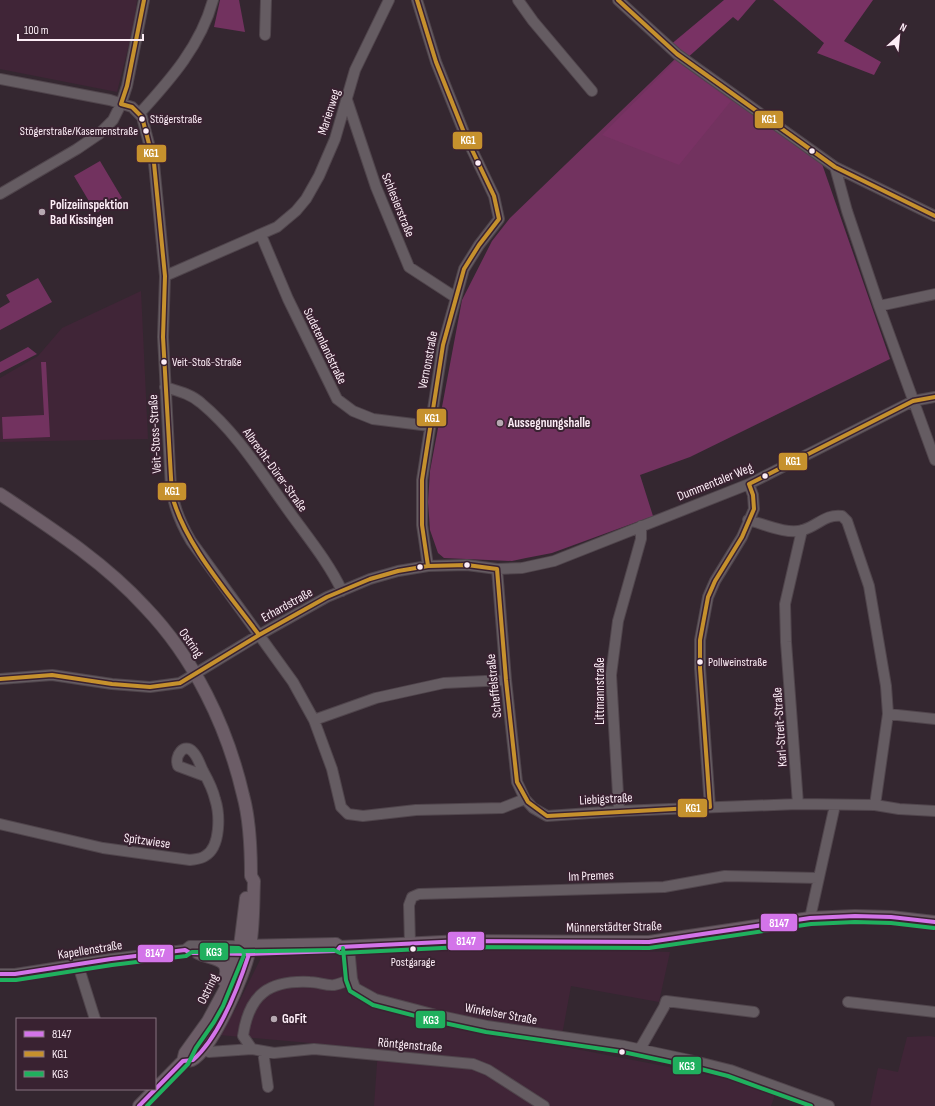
<svg xmlns="http://www.w3.org/2000/svg" width="935" height="1106" font-family="'Sofia Sans Condensed',sans-serif">
	<rect width="100%" height="100%" fill="#342730"/>
	<path fill="#402537" d="M 0,0 L 137,0 L 134,25 L 117,92 L 0,69 Z
		M 141,291 L 148,439 L 0,442 L 0,378 L 38,356 L 62,328 Z
		M 479,946 L 670,952 L 659,1002 L 571,986 L 560,1046 L 721,1077 L 775,1095 L 771,1106 L 374,1106 L 378,1049 L 219,1035 L 235,1010 L 261,958 L 416,948 Z
		M 930,1036 L 935,1037 L 935,1106 L 870,1106 L 878,1068 L 898,1072 L 907,1037 Z"/>
	<path fill="#72325f" d="M 220,0 L 239,0 L 245,32 L 214,27 Z
		M 676,58 L 821,161 L 890,359 L 690,457 L 640,475 L 653,516 L 552,553 L 526,558 L 512,561 L 444,558 L 438,553 L 430,530 L 428,502 L 430,471 L 462,300 L 492,241 L 510,218 Z
		M 100,161 L 122,198 L 96,213 L 74,176 Z
		M 38,278 L 52,302 L 0,330 L 0,308 L 10,302 L 6,295 Z
		M 28,347 L 37,354 L 0,373 L 0,362 Z
		M 41,362 L 46,362 L 50,437 L 3,439 L 2,417 L 44,415 Z"/>
	<path fill="#793264" d="M 724,0 L 756,0 L 738,21 L 733,17 L 685,60 L 669,46 Z
		M 773,0 L 873,0 L 844,41 L 881,62 L 874,75 L 817,53 L 824,43 Z
		M 676,60 L 731,101 L 679,165 L 602,135 Z"/>
	<g fill="none" stroke-linecap="round" stroke-linejoin="round">
		<g stroke="#50454c" stroke-width="12">
			<path id="minor" d="M 417,0 L 436,62 L 465,135 L 494,196 L 499,219 L 479,245 L 464,269 L 443,345 L 422,480 L 422,525 L 428,566
				M 518,0 L 533,21 L 592,91
				M 618,0 L 677,54 L 835,167 L 935,216
				M 265,35 L 266,0
				M 0,79 L 110,100 L 132,107 L 142,117 L 154,163 L 165,276 L 163,337 L 171,488 C 174,508 181,524 191,541 L 293,682 L 314,720 L 332,769 L 341,807 L 348,814 L 363,816 L 416,810 L 502,808 L 525,799
				M 347,100 L 376,187 L 409,267 L 455,297
				M 140,113 C 171,79 201,45 213,0
				M 835,167 L 847,211 L 879,306 L 935,460
				M 0,194 L 77,149 L 99,134 L 113,120 L 121,104 L 127,86 L 144,0
				M 261,235 L 288,299 L 337,399 L 353,411 L 373,419 L 430,426
				M 165,276 L 277,227 L 296,211 L 306,199 L 319,176 L 335,139 L 355,70 L 389,0
				M 879,306 L 935,294
				M 165,387 C 178,391 191,394 201,403 C 236,432 260,471 286,507 C 305,534 328,561 342,591
				M 748,520 C 764,524 787,535 803,530 C 819,525 825,514 842,516 L 847,521 L 869,586 L 886,686 L 888,714 L 875,805
				M 497,569 L 506,680 L 517,782 L 525,799 L 533,808 L 547,816 L 619,811 L 798,804 L 875,805 L 899,809 L 935,811
				M 0,679 L 52,675 L 112,684 L 150,687 L 180,683 L 259,635 L 327,597 L 370,579 L 398,571 L 428,566 L 467,565 L 497,569 L 522,568 L 554,561 L 749,484 L 913,401 L 935,397
				M 888,714 L 935,719
				M 314,720 L 376,698 L 444,683 L 506,680
				M 798,804 L 786,642 L 785,604 L 802,530
				M 710,807 L 700,668 L 700,640 L 708,597 L 715,581 L 742,537 L 754,509 L 753,495 L 749,484
				M 619,811 L 611,675 L 618,621 L 641,539 L 641,526
				M 0,824 L 103,848 L 190,860 C 196,859 201,859 205,856 C 221,847 220,814 215,799 C 213,790 208,780 203,771 C 200,765 198,757 193,752 C 184,742 174,756 178,766 L 205,776
				M 810,918 L 835,805
				M 410,944 L 409,905 L 412,897 L 419,894 L 664,887 L 725,876 L 818,878
				M 349,947 L 352,979 L 355,988 L 375,999 L 436,1015 L 487,1026 L 624,1046 L 694,1061 L 730,1070 L 829,1106
				M 204,953 L 238,954
				M 78,965 L 95,1019
				M 0,974 L 15,974 L 111,959 L 185,950 L 190,946 L 240,946
				M 352,979 C 346,981 340,984 334,985 C 327,986 318,982 310,982 C 269,980 249,994 243,1036 L 252,1049 L 274,1053 L 314,1049 L 473,1064 L 488,1070 L 544,1106
				M 848,1002 L 935,1012
				M 203,1049 L 209,1052 L 252,1049
				M 640,1049 L 664,1007 L 666,1001 L 754,1012
				M 263,1051 L 268,1087"/>
		</g>
		<g stroke="#50454c" stroke-width="14">
			<path id="major" d="M 0,494 C 51,528 104,562 145,607 C 194,658 227,726 243,795 C 250,820 251,849 251,876 L 254,881 C 253,905 254,929 249,952 C 245,974 212,1050 192,1060 C 190,1061 186,1061 183,1061
				M 240,946 L 336,944 L 340,947 L 462,941 L 649,942 L 810,918 L 855,916 L 891,917 L 935,922
				M 198,953 C 212,960 233,957 224,981
				M 139,1106 L 183,1061 L 185,1053 L 208,1021 L 229,982 L 240,946 L 246,898"/>
		</g>
		<use href="#minor" stroke="#655c62" stroke-width="10"/>
		<use href="#major" stroke="#6c5d67" stroke-width="12"/>
		<g stroke="#392231" stroke-width="7">
			<path id="bus-1" d="M 0,974 L 15,974 L 111,959 L 185,950 L 190,953 L 249,954 L 337,951 L 340,947 L 462,941 L 649,942 L 810,918 L 855,916 L 891,917 L 935,922
				M 139,1106 L 183,1061 L 193,1060 C 220,1036 238,988 249,954"/>
		</g>
		<g stroke="#392231" stroke-width="7">
			<path id="bus-2" d="M 144,0 L 127,86 L 121,104 L 132,107 L 142,117 L 154,163 L 165,276 L 163,337 L 172,495 C 184,544 230,595 259,635
				M 417,0 L 436,62 L 465,135 L 494,196 L 499,219 L 479,245 L 464,269 L 443,345 L 422,480 L 422,525 L 428,566
				M 618,0 L 677,54 L 835,167 L 935,216
				M 0,679 L 52,675 L 112,684 L 150,687 L 180,683 L 259,635 L 327,597 L 370,579 L 398,571 L 428,566 L 467,565 L 497,569 L 506,680 L 517,782 L 528,802 L 547,816 L 710,807 L 700,668 L 700,640 L 708,597 L 715,581 L 742,537 L 754,509 L 753,495 L 749,484 L 913,401 L 935,397"/>
		</g>
		<g stroke="#392231" stroke-width="7">
			<path id="bus-3" d="M 343,948 L 346,980 L 350,991 L 373,1005 L 435,1021 L 486,1032 L 623,1052 L 693,1067 L 728,1076 L 811,1106
				M 0,980 L 16,980 L 112,965 L 186,956 L 192,952 L 334,950 L 340,953 L 462,947 L 649,948 L 811,924 L 855,922 L 891,923 L 934,928
				M 147,1106 L 188,1064 L 196,1048 L 214,1022 L 223,1006 L 244,955 L 243,951 L 239,948 L 206,947"/>
		</g>
		<use href="#bus-1" stroke="#d374e9" stroke-width="4"/>
		<use href="#bus-2" stroke="#c6912d" stroke-width="4"/>
		<use href="#bus-3" stroke="#20b05e" stroke-width="4"/>
	</g>
	<g fill="#fcedf6" stroke="#392231" stroke-width="1.5">
		<circle cx="142" cy="119" r="3.5"/>
		<circle cx="146" cy="131" r="3.5"/>
		<circle cx="812" cy="151" r="3.5"/>
		<circle cx="478" cy="163" r="3.5"/>
		<circle cx="164" cy="362" r="3.5"/>
		<circle cx="765" cy="476" r="3.5"/>
		<circle cx="467" cy="565" r="3.5"/>
		<circle cx="420" cy="567" r="3.5"/>
		<circle cx="700" cy="662" r="3.5"/>
		<circle cx="413" cy="949" r="3.5"/>
		<circle cx="622" cy="1052" r="3.5"/>
	</g>
	<g fill="#b6a8b1" stroke="#392231" stroke-width="1.5">
		<circle cx="42" cy="212" r="4"/>
		<circle cx="500" cy="423" r="4"/>
		<circle cx="274" cy="1019" r="4"/>
	</g>
	<g text-anchor="middle" dominant-baseline="central" stroke-width="4" stroke-linejoin="round" paint-order="stroke">
		<g font-size="12" fill="#fcedf6" stroke="#392231" text-anchor="start">
			<text x="150" y="119">Stögerstraße</text>
			<text x="138" y="131" text-anchor="end">Stögerstraße/Kasemenstraße</text>
			<text x="172" y="362">Veit-Stoß-Straße</text>
			<text x="708" y="662">Pollweinstraße</text>
			<text x="413" y="962" text-anchor="middle">Postgarage</text>
		</g>
		<g font-size="13" fill="#fcedf6" stroke="#392231">
			<text transform="translate(329 112) rotate(-72)">Marienweg</text>
			<text transform="translate(398 205) rotate(68)">Schlesierstraße</text>
			<text transform="translate(325 346) rotate(64)">Sudetenlandstraße</text>
			<text transform="translate(428 360) rotate(-79)">Vernonstraße</text>
			<text transform="translate(155 434) rotate(-93)">Veit-Stoss-Straße</text>
			<text transform="translate(275 470) rotate(54)">Albrecht-Dürer-Straße</text>
			<text transform="translate(715 482) rotate(-22)">Dummentaler Weg</text>
			<text transform="translate(287 605) rotate(-29)">Erhardstraße</text>
			<text transform="translate(191 643) rotate(55)">Ostring</text>
			<text transform="translate(494 686) rotate(-96)">Scheffelstraße</text>
			<text transform="translate(600 691) rotate(-90)">Littmannstraße</text>
			<text transform="translate(780 727) rotate(-94)">Karl-Streit-Straße</text>
			<text transform="translate(606 799) rotate(-3)">Liebigstraße</text>
			<text transform="translate(147 841) rotate(8)">Spitzwiese</text>
			<text transform="translate(591 876) rotate(-2)">Im Premes</text>
			<text transform="translate(614 927) rotate(-1)">Münnerstädter Straße</text>
			<text transform="translate(90 950) rotate(-9)">Kapellenstraße</text>
			<text transform="translate(208 989) rotate(-64)">Ostring</text>
			<text transform="translate(501 1014) rotate(10)">Winkelser Straße</text>
			<text transform="translate(410 1045) rotate(5)">Röntgenstraße</text>
		</g>
		<g font-size="13" font-weight="bold" fill="#fcedf6" stroke="#392231" text-anchor="start">
			<text x="50" y="205">Polizeiinspektion<tspan x="50" dy="15">Bad Kissingen</tspan></text>
			<text x="508" y="423">Aussegnungshalle</text>
			<text x="282" y="1019">GoFit</text>
		</g>
	</g>
	<g stroke="#392231" stroke-width="1.5">
		<rect x="754" y="110" width="30" height="19" rx="4" fill="#c6912d"/>
		<rect x="452" y="131" width="31" height="19" rx="4" fill="#c6912d"/>
		<rect x="136" y="144" width="31" height="19" rx="4" fill="#c6912d"/>
		<rect x="416" y="408" width="31" height="19" rx="4" fill="#c6912d"/>
		<rect x="778" y="452" width="30" height="19" rx="4" fill="#c6912d"/>
		<rect x="157" y="482" width="30" height="19" rx="4" fill="#c6912d"/>
		<rect x="677" y="798" width="31" height="20" rx="4" fill="#c6912d"/>
		<rect x="760" y="913" width="38" height="19" rx="4" fill="#d374e9"/>
		<rect x="447" y="931" width="38" height="20" rx="4" fill="#d374e9"/>
		<rect x="199" y="942" width="30" height="19" rx="4" fill="#20b05e"/>
		<rect x="137" y="944" width="37" height="19" rx="4" fill="#d374e9"/>
		<rect x="415" y="1010" width="31" height="19" rx="4" fill="#20b05e"/>
		<rect x="672" y="1056" width="30" height="19" rx="4" fill="#20b05e"/>
	</g>
	<g font-size="11" text-anchor="middle" font-weight="bold" fill="#fff">
		<text x="769" y="123">KG1</text>
		<text x="468" y="144">KG1</text>
		<text x="151" y="157">KG1</text>
		<text x="432" y="422">KG1</text>
		<text x="793" y="465">KG1</text>
		<text x="172" y="495">KG1</text>
		<text x="693" y="812">KG1</text>
		<text x="779" y="927">8147</text>
		<text x="466" y="945">8147</text>
		<text x="214" y="956">KG3</text>
		<text x="155" y="957">8147</text>
		<text x="431" y="1024">KG3</text>
		<text x="687" y="1070">KG3</text>
	</g>
	<rect x="16" y="1018" width="140" height="72" fill="#392231" stroke="#877380"/>
	<rect x="24" y="1031" width="20" height="6" fill="#d374e9" stroke="#877380"/>
	<text x="52" y="1038" font-size="12" fill="#fcedf6">8147</text>
	<rect x="24" y="1051" width="20" height="6" fill="#c6912d" stroke="#877380"/>
	<text x="52" y="1058" font-size="12" fill="#fcedf6">KG1</text>
	<rect x="24" y="1071" width="20" height="6" fill="#20b05e" stroke="#877380"/>
	<text x="52" y="1078" font-size="12" fill="#fcedf6">KG3</text>
	<g transform="translate(899 36) rotate(27)" stroke="#392231" stroke-width="3" paint-order="stroke">
	<path d="M0-3L7 15L0 10L-7 15Z" fill="#fcedf6"/>
	<text y="-6" font-size="11" font-weight="bold" text-anchor="middle" fill="#fcedf6">N</text>
	</g>
	<path d="M18 34v6h125v-6" fill="none" stroke="#fcedf6" stroke-width="2"/>
	<text x="24" y="34" font-size="12" fill="#fcedf6" stroke="#392231" stroke-width="3" paint-order="stroke">100 m</text>
</svg>
